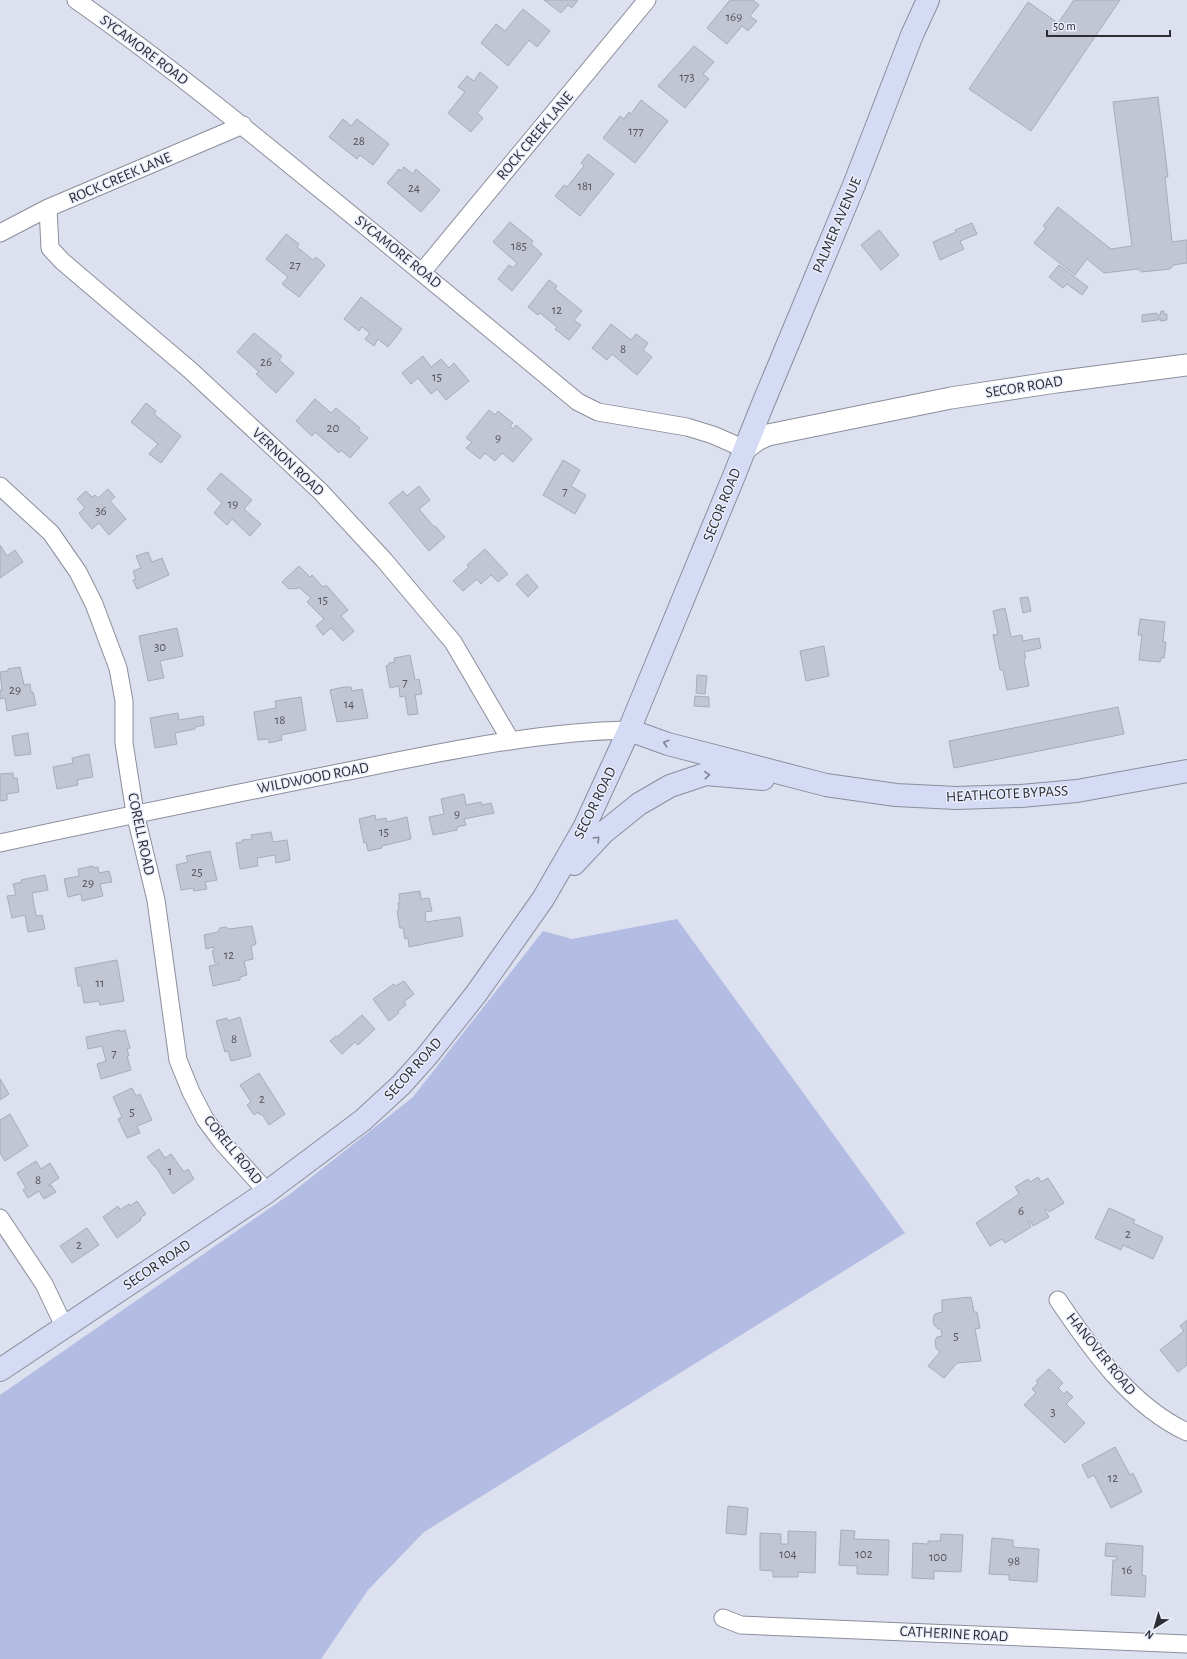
<svg xmlns="http://www.w3.org/2000/svg" width="1187" height="1659" font-family="'Alegreya Sans',sans-serif">
	<rect width="100%" height="100%" fill="#dde0ee"/>
	<path fill="#b3bce3" d="M 677,919 L 905,1233 L 424,1532 L 368,1590 L 321,1659 L 0,1659 L 0,1395 L 290,1194 L 413,1097 L 543,931 L 572,939 Z"/>
	<path fill="#c2c5d2" stroke="#a8acb8" d="M 544,0 L 578,0 L 572,8 L 568,5 L 561,13 Z
		M 730,0 L 753,0 L 759,5 L 750,16 L 757,21 L 748,31 L 742,26 L 727,44 L 707,28 Z
		M 1074,0 L 1120,0 L 1031,131 L 969,89 L 1028,2 L 1058,23 Z
		M 523,9 L 550,31 L 537,47 L 529,40 L 508,66 L 481,43 L 496,24 L 505,31 Z
		M 694,46 L 714,62 L 703,74 L 709,79 L 685,108 L 658,86 Z
		M 480,72 L 498,87 L 477,113 L 483,118 L 471,132 L 448,113 L 465,92 L 458,87 L 467,76 L 474,81 Z
		M 1158,97 L 1168,177 L 1165,177 L 1172,242 L 1187,240 L 1187,263 L 1173,265 L 1170,269 L 1142,272 L 1138,269 L 1104,273 L 1087,259 L 1075,275 L 1034,243 L 1046,228 L 1043,226 L 1058,207 L 1111,249 L 1132,246 L 1113,102 Z
		M 641,100 L 668,121 L 635,163 L 603,138 L 620,116 L 624,119 L 629,112 L 631,114 Z
		M 343,119 L 351,126 L 357,119 L 389,144 L 373,165 L 360,155 L 357,159 L 329,137 Z
		M 588,154 L 614,174 L 580,216 L 555,196 L 564,185 L 567,187 L 584,166 L 581,163 Z
		M 404,167 L 413,174 L 416,169 L 440,190 L 421,212 L 387,183 L 399,169 L 401,171 Z
		M 510,222 L 533,241 L 531,244 L 542,254 L 512,291 L 498,279 L 509,265 L 513,268 L 517,263 L 493,242 Z
		M 972,223 L 977,234 L 960,241 L 964,249 L 940,260 L 933,242 L 956,232 L 955,230 Z
		M 879,230 L 899,255 L 881,270 L 861,245 Z
		M 286,234 L 299,244 L 297,247 L 313,260 L 316,257 L 325,265 L 299,297 L 282,284 L 288,277 L 266,259 Z
		M 1059,265 L 1088,287 L 1082,295 L 1067,284 L 1063,288 L 1049,277 Z
		M 549,280 L 557,286 L 555,289 L 582,311 L 574,320 L 581,325 L 569,340 L 555,329 L 557,327 L 540,313 L 538,315 L 528,307 Z
		M 361,297 L 402,329 L 388,347 L 378,339 L 374,346 L 365,339 L 370,333 L 362,327 L 359,331 L 344,319 Z
		M 1161,311 L 1164,311 L 1164,314 L 1167,314 L 1167,320 L 1160,321 L 1160,318 L 1158,318 L 1158,320 L 1142,322 L 1142,315 L 1157,313 L 1157,315 L 1160,315 Z
		M 611,324 L 631,340 L 636,334 L 648,343 L 643,350 L 652,357 L 637,375 L 612,354 L 607,360 L 592,348 Z
		M 254,333 L 282,356 L 279,360 L 294,373 L 276,393 L 256,374 L 259,372 L 237,352 Z
		M 423,356 L 431,367 L 441,359 L 449,368 L 454,363 L 469,381 L 446,400 L 437,389 L 431,394 L 418,378 L 411,384 L 402,373 Z
		M 315,399 L 331,413 L 336,408 L 360,428 L 358,430 L 368,438 L 350,458 L 341,450 L 339,453 L 315,432 L 312,436 L 296,421 Z
		M 146,403 L 156,411 L 154,414 L 181,436 L 161,463 L 149,454 L 158,444 L 131,422 Z
		M 489,410 L 495,415 L 498,411 L 513,423 L 510,426 L 513,429 L 516,425 L 532,439 L 513,462 L 502,453 L 495,461 L 485,453 L 480,459 L 466,448 L 472,442 L 466,438 Z
		M 563,460 L 580,470 L 571,486 L 586,495 L 575,514 L 543,495 Z
		M 221,473 L 252,500 L 244,509 L 261,524 L 250,536 L 232,519 L 227,525 L 214,513 L 222,503 L 207,489 Z
		M 419,486 L 430,500 L 419,509 L 434,527 L 435,526 L 445,537 L 429,551 L 389,503 L 403,491 L 407,496 Z
		M 108,489 L 115,497 L 110,501 L 126,519 L 109,535 L 99,523 L 92,529 L 83,519 L 79,513 L 85,508 L 77,499 L 86,491 L 92,497 L 95,495 L 98,498 Z
		M 0,545 L 7,556 L 15,550 L 23,562 L 0,578 Z
		M 485,549 L 508,574 L 498,582 L 491,575 L 481,584 L 477,579 L 463,591 L 453,581 L 469,567 L 467,565 Z
		M 148,552 L 152,562 L 162,558 L 169,575 L 137,589 L 133,580 L 136,579 L 133,571 L 141,568 L 136,556 Z
		M 299,566 L 310,577 L 312,575 L 323,587 L 326,585 L 348,610 L 341,616 L 354,631 L 343,641 L 331,628 L 323,635 L 316,626 L 324,619 L 307,602 L 311,598 L 300,588 L 289,589 L 282,582 Z
		M 527,574 L 538,587 L 528,597 L 516,584 Z
		M 1028,597 L 1031,611 L 1023,613 L 1020,598 Z
		M 1005,608 L 1011,637 L 1022,635 L 1023,641 L 1039,638 L 1041,648 L 1024,652 L 1026,658 L 1024,659 L 1029,686 L 1007,690 L 1003,670 L 1000,670 L 993,635 L 998,634 L 993,611 Z
		M 1140,619 L 1165,622 L 1163,642 L 1166,642 L 1164,658 L 1161,658 L 1160,662 L 1139,660 L 1142,635 L 1138,635 Z
		M 177,628 L 183,656 L 160,661 L 164,678 L 148,681 L 139,636 Z
		M 824,646 L 829,676 L 806,681 L 800,651 Z
		M 410,655 L 415,680 L 419,679 L 422,694 L 415,695 L 418,714 L 408,715 L 405,696 L 400,697 L 399,686 L 390,688 L 386,666 L 389,665 L 389,663 L 395,662 L 394,658 Z
		M 20,667 L 24,685 L 30,684 L 31,692 L 33,692 L 36,705 L 7,711 L 5,698 L 0,699 L 0,690 L 2,690 L 0,672 L 8,671 L 8,669 Z
		M 697,675 L 707,676 L 705,694 L 696,693 Z
		M 344,687 L 351,687 L 352,691 L 362,689 L 368,718 L 337,722 L 330,690 Z
		M 695,696 L 709,697 L 709,707 L 694,706 Z
		M 301,697 L 306,730 L 281,735 L 282,740 L 269,743 L 269,739 L 258,740 L 254,712 L 276,708 L 275,701 Z
		M 1118,707 L 1124,734 L 954,768 L 949,741 Z
		M 178,713 L 179,720 L 203,716 L 204,725 L 195,727 L 195,729 L 175,733 L 177,744 L 155,748 L 150,718 Z
		M 28,733 L 31,754 L 15,756 L 12,736 Z
		M 89,754 L 93,777 L 77,780 L 78,785 L 57,789 L 53,767 L 73,763 L 72,758 Z
		M 13,773 L 13,778 L 17,778 L 19,792 L 7,794 L 7,800 L 0,801 L 0,774 Z
		M 464,794 L 466,805 L 481,802 L 482,805 L 491,803 L 494,813 L 464,819 L 466,825 L 457,827 L 457,830 L 433,835 L 429,817 L 444,814 L 441,799 Z
		M 375,815 L 376,820 L 386,818 L 387,822 L 407,817 L 411,839 L 382,846 L 382,848 L 368,851 L 366,842 L 364,843 L 359,819 Z
		M 271,832 L 273,842 L 287,840 L 290,860 L 276,863 L 275,855 L 257,858 L 258,866 L 240,869 L 236,843 L 242,842 L 242,840 L 252,839 L 251,835 Z
		M 210,851 L 217,880 L 205,882 L 207,889 L 194,891 L 193,888 L 181,890 L 176,865 L 188,862 L 186,856 Z
		M 93,866 L 94,868 L 98,867 L 99,873 L 109,871 L 112,882 L 100,884 L 103,896 L 82,901 L 81,894 L 68,897 L 64,879 L 79,876 L 78,869 Z
		M 45,875 L 48,890 L 32,893 L 36,916 L 42,915 L 45,929 L 28,932 L 25,915 L 12,918 L 7,896 L 16,895 L 13,884 L 22,882 L 21,880 Z
		M 420,891 L 421,899 L 429,898 L 432,911 L 425,912 L 426,922 L 460,917 L 463,936 L 409,947 L 408,938 L 405,939 L 403,928 L 400,928 L 397,911 L 399,910 L 398,903 L 400,902 L 399,894 Z
		M 252,926 L 256,944 L 251,946 L 253,959 L 244,961 L 247,975 L 240,977 L 240,980 L 213,986 L 209,966 L 219,964 L 218,962 L 215,963 L 212,951 L 214,950 L 214,947 L 206,949 L 204,935 L 218,932 L 220,928 L 226,927 L 229,929 Z
		M 117,960 L 124,1001 L 100,1005 L 99,1001 L 84,1003 L 81,986 L 78,986 L 75,968 Z
		M 404,981 L 414,994 L 404,1002 L 406,1005 L 398,1011 L 399,1013 L 389,1021 L 373,999 L 394,984 L 396,986 Z
		M 362,1015 L 375,1029 L 358,1045 L 355,1042 L 342,1054 L 330,1041 L 336,1036 L 337,1037 Z
		M 240,1017 L 251,1056 L 231,1061 L 228,1051 L 225,1052 L 216,1021 L 227,1018 L 228,1021 Z
		M 120,1030 L 120,1032 L 125,1030 L 130,1048 L 127,1049 L 129,1056 L 127,1056 L 131,1070 L 101,1079 L 97,1064 L 106,1061 L 102,1046 L 88,1049 L 86,1037 Z
		M 259,1073 L 285,1114 L 269,1125 L 262,1114 L 260,1115 L 258,1112 L 254,1115 L 247,1105 L 251,1102 L 240,1085 Z
		M 0,1079 L 9,1094 L 0,1100 Z
		M 132,1088 L 136,1096 L 140,1094 L 152,1120 L 137,1126 L 140,1133 L 127,1138 L 118,1119 L 122,1117 L 113,1097 Z
		M 10,1114 L 28,1146 L 5,1161 L 0,1153 L 0,1120 Z
		M 159,1149 L 165,1158 L 171,1154 L 184,1172 L 188,1169 L 194,1179 L 173,1194 L 155,1166 L 154,1166 L 147,1157 Z
		M 36,1161 L 41,1169 L 50,1163 L 59,1178 L 49,1185 L 49,1186 L 51,1185 L 56,1192 L 44,1199 L 39,1191 L 28,1198 L 23,1190 L 26,1188 L 17,1173 Z
		M 1038,1177 L 1041,1182 L 1048,1178 L 1064,1203 L 1049,1212 L 1046,1209 L 1045,1210 L 1049,1217 L 1033,1226 L 1030,1221 L 1028,1221 L 1031,1227 L 1005,1243 L 1002,1239 L 990,1246 L 976,1223 L 1019,1194 L 1015,1187 L 1028,1179 L 1030,1182 Z
		M 137,1201 L 146,1214 L 140,1218 L 141,1220 L 117,1238 L 103,1217 L 118,1206 L 120,1210 L 129,1204 L 130,1206 Z
		M 1109,1208 L 1135,1220 L 1133,1223 L 1163,1237 L 1153,1259 L 1123,1245 L 1121,1250 L 1095,1238 Z
		M 87,1228 L 99,1245 L 72,1263 L 60,1246 Z
		M 971,1297 L 974,1312 L 977,1312 L 980,1328 L 975,1329 L 981,1361 L 957,1363 L 944,1378 L 928,1366 L 940,1352 L 936,1348 L 935,1340 L 937,1337 L 942,1336 L 941,1329 L 938,1329 L 934,1325 L 933,1319 L 935,1314 L 942,1312 L 942,1300 Z
		M 1187,1320 L 1187,1365 L 1178,1372 L 1160,1350 L 1184,1331 L 1180,1326 Z
		M 1049,1369 L 1063,1383 L 1058,1388 L 1064,1394 L 1067,1391 L 1073,1397 L 1066,1404 L 1085,1423 L 1065,1443 L 1024,1405 L 1036,1393 L 1032,1389 L 1038,1383 L 1036,1381 Z
		M 1115,1447 L 1130,1475 L 1133,1473 L 1142,1492 L 1111,1508 L 1094,1475 L 1088,1478 L 1082,1465 Z
		M 728,1506 L 748,1508 L 746,1535 L 726,1533 Z
		M 841,1530 L 855,1531 L 854,1539 L 889,1540 L 888,1575 L 857,1574 L 857,1566 L 839,1565 Z
		M 788,1531 L 816,1532 L 815,1573 L 798,1572 L 798,1577 L 773,1577 L 773,1571 L 760,1570 L 760,1533 L 781,1534 L 781,1544 L 788,1544 Z
		M 941,1534 L 963,1535 L 961,1572 L 934,1571 L 934,1579 L 912,1578 L 913,1543 L 928,1544 L 928,1541 L 940,1541 Z
		M 992,1538 L 1013,1540 L 1013,1547 L 1039,1549 L 1037,1582 L 1009,1580 L 1009,1575 L 989,1574 Z
		M 1106,1543 L 1143,1546 L 1142,1575 L 1146,1576 L 1145,1597 L 1111,1595 L 1113,1560 L 1117,1560 L 1117,1557 L 1105,1556 Z"/>
	<g fill="none" stroke-linecap="round" stroke-linejoin="round">
		<g stroke="#8b8e9b" stroke-width="19">
			<path id="minor" d="M 76,0 C 159,58 238,122 316,186 C 404,257 491,330 578,402 L 598,412 L 687,427 L 713,435 L 745,449
				M 48,208 L 50,248 L 62,261 L 190,370 L 320,491 L 384,560 L 453,642 L 511,741
				M 0,233 L 48,208 L 243,125
				M 422,272 L 647,0
				M 0,486 L 51,533 L 78,572 L 94,604 L 118,668 L 124,701 L 124,743 L 135,813 L 156,900 L 178,1060 L 191,1092 L 205,1119 L 222,1142 L 267,1192
				M 0,843 C 114,818 229,795 343,772 C 438,753 533,732 629,730
				M 0,1218 L 44,1284 L 64,1326
				M 1058,1300 C 1091,1349 1131,1406 1187,1432
				M 723,1618 L 741,1625 L 1187,1644"/>
		</g>
		<g stroke="#8b8e9b" stroke-width="23">
			<path id="tertiary" d="M 745,449 L 757,440 L 768,435 L 951,398 L 1056,382 L 1187,365"/>
		</g>
		<g stroke="#8b8e9b" stroke-width="24">
			<path id="secondary" d="M 629,730 L 668,744 L 826,785 L 896,795 L 956,798 L 1021,796 L 1077,791 L 1187,771
				M 574,864 L 603,833 L 639,804 L 670,786 L 706,774 L 763,779
				M 0,1370 L 267,1192 L 363,1120 L 401,1085 L 427,1056 L 476,994 L 543,899 L 584,828 L 629,730 L 734,476 L 762,406 L 854,185 L 912,35 L 928,0"/>
		</g>
		<use href="#minor" stroke="#fff" stroke-width="17"/>
		<use href="#tertiary" stroke="#fff" stroke-width="21"/>
		<use href="#secondary" stroke="#d5daf5" stroke-width="22"/>
	</g>
	<defs><path id="oneway-chevron" d="M-2-3.5L2.5 0L-2 3.5" fill="none" stroke-width="1.6" stroke-linecap="round" stroke-linejoin="round"/></defs>
	<g stroke="#818494">
		<use href="#oneway-chevron" transform="translate(666 743) rotate(-162)"/>
		<use href="#oneway-chevron" transform="translate(707 775) rotate(-4)"/>
		<use href="#oneway-chevron" transform="translate(597 839) rotate(-45)"/>
	</g>
	<g text-anchor="middle" dominant-baseline="central" stroke-width="3" stroke-linejoin="round" paint-order="stroke">
		<g font-size="13" fill="#52545b">
			<text x="734" y="17">169</text>
			<text x="687" y="77">173</text>
			<text x="636" y="131">177</text>
			<text x="359" y="141">28</text>
			<text x="585" y="186">181</text>
			<text x="414" y="188">24</text>
			<text x="519" y="246">185</text>
			<text x="295" y="265">27</text>
			<text x="557" y="310">12</text>
			<text x="623" y="349">8</text>
			<text x="266" y="362">26</text>
			<text x="437" y="377">15</text>
			<text x="333" y="428">20</text>
			<text x="498" y="438">9</text>
			<text x="565" y="491">7</text>
			<text x="233" y="504">19</text>
			<text x="101" y="511">36</text>
			<text x="323" y="600">15</text>
			<text x="160" y="647">30</text>
			<text x="405" y="682">7</text>
			<text x="15" y="690">29</text>
			<text x="349" y="704">14</text>
			<text x="280" y="720">18</text>
			<text x="457" y="814">9</text>
			<text x="384" y="832">15</text>
			<text x="197" y="872">25</text>
			<text x="88" y="883">29</text>
			<text x="229" y="955">12</text>
			<text x="100" y="983">11</text>
			<text x="234" y="1039">8</text>
			<text x="114" y="1053">7</text>
			<text x="262" y="1099">2</text>
			<text x="132" y="1112">5</text>
			<text x="170" y="1171">1</text>
			<text x="38" y="1180">8</text>
			<text x="1021" y="1211">6</text>
			<text x="1128" y="1234">2</text>
			<text x="79" y="1245">2</text>
			<text x="956" y="1336">5</text>
			<text x="1053" y="1412">3</text>
			<text x="1113" y="1478">12</text>
			<text x="788" y="1554">104</text>
			<text x="864" y="1554">102</text>
			<text x="938" y="1557">100</text>
			<text x="1014" y="1561">98</text>
			<text x="1127" y="1570">16</text>
		</g>
		<g font-size="15" fill="#2d2e33" stroke="#eaedfb">
			<text transform="translate(144 50) rotate(37)">SYCAMORE ROAD</text>
			<text transform="translate(535 136) rotate(-50)">ROCK CREEK LANE</text>
			<text transform="translate(120 178) rotate(-23)">ROCK CREEK LANE</text>
			<text transform="translate(837 225) rotate(-67)">PALMER AVENUE</text>
			<text transform="translate(398 252) rotate(39)">SYCAMORE ROAD</text>
			<text transform="translate(1024 387) rotate(-9)">SECOR ROAD</text>
			<text transform="translate(288 462) rotate(43)">VERNON ROAD</text>
			<text transform="translate(722 505) rotate(-68)">SECOR ROAD</text>
			<text transform="translate(313 778) rotate(-11)">WILDWOOD ROAD</text>
			<text transform="translate(1007 794) rotate(-3)">HEATHCOTE BYPASS</text>
			<text transform="translate(595 803) rotate(-64)">SECOR ROAD</text>
			<text transform="translate(141 834) rotate(78)">CORELL ROAD</text>
			<text transform="translate(413 1069) rotate(-48)">SECOR ROAD</text>
			<text transform="translate(233 1150) rotate(51)">CORELL ROAD</text>
			<text transform="translate(157 1265) rotate(-34)">SECOR ROAD</text>
			<text transform="translate(1101 1354) rotate(51)">HANOVER ROAD</text>
			<text transform="translate(954 1634) rotate(3)">CATHERINE ROAD</text>
		</g>
	</g>
	<g transform="translate(1155 1627) rotate(217)" stroke="#eaedfb" stroke-width="3" paint-order="stroke">
	<path d="M0-3L7 15L0 10L-7 15Z" fill="#2d2e33"/>
	<text y="-6" font-size="11" font-weight="bold" text-anchor="middle" fill="#2d2e33">N</text>
	</g>
	<path d="M1047 30v6h123v-6" fill="none" stroke="#2d2e33" stroke-width="2"/>
	<text x="1053" y="30" font-size="12" fill="#2d2e33" stroke="#eaedfb" stroke-width="3" paint-order="stroke">50 m</text>
</svg>
